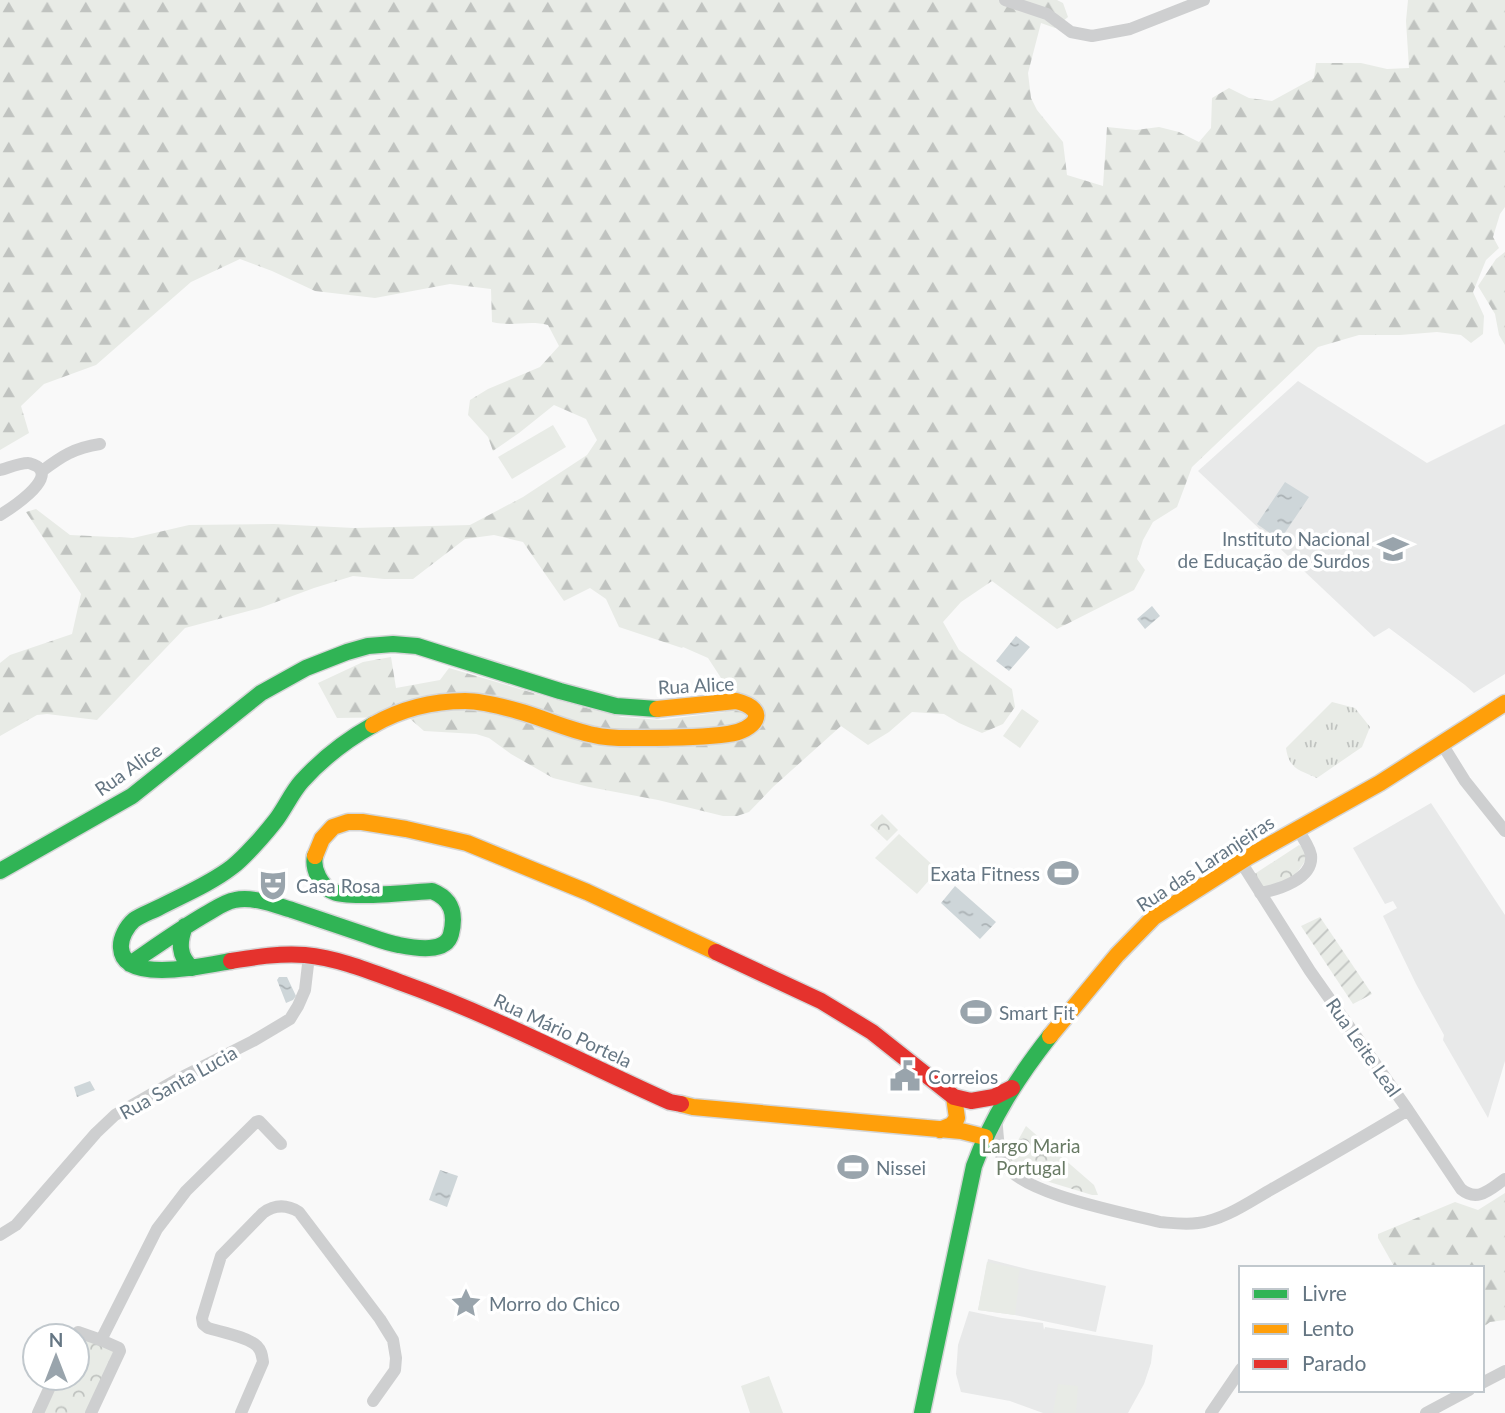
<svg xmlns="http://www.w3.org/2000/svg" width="1505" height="1413" font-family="Lato,sans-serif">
	<defs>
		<pattern id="grass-tufts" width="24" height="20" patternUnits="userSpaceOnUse" patternTransform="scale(1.75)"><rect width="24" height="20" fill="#e8ebe6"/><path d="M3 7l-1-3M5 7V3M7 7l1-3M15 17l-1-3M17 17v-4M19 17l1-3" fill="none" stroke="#c0c3c0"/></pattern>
		<pattern id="forest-firs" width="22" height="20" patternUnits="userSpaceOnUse" patternTransform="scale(1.75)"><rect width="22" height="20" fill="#e8ebe6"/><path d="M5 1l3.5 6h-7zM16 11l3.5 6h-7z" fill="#c0c3c0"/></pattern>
		<pattern id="park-crowns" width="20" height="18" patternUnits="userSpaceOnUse" patternTransform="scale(1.75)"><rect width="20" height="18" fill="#e8ebe6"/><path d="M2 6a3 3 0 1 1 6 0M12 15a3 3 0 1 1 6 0" fill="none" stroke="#c0c3c0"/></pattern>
		<pattern id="garden-furrows" width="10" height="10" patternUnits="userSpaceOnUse" patternTransform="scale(1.75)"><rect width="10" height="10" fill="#e8ebe6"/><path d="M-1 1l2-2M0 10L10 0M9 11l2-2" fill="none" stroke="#c0c3c0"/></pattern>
		<pattern id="water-ripples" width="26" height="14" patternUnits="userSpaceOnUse" patternTransform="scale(1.75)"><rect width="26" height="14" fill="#ced6d9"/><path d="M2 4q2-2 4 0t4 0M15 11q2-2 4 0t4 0" fill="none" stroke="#abb2b5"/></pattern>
	</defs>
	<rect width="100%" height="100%" fill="#f9f9f9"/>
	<path fill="#e8e9e9" d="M 1298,381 L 1427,463 L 1505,424 L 1505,674 L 1474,693 L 1465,685 L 1389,628 L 1374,637 L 1198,471 Z
		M 1431,803 L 1505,915 L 1505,1061 L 1488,1118 L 1443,1040 L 1444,1035 L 1416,984 L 1383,916 L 1397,908 L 1393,901 L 1385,904 L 1353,848 Z
		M 988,1259 L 1031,1270 L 1106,1286 L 1096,1332 L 1015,1315 L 978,1310 Z
		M 969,1311 L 1002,1318 L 1043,1323 L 1044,1330 L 1045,1327 L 1153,1345 L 1151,1363 L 1144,1384 L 1128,1413 L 1043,1413 L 1010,1401 L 961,1392 L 956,1374 L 958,1345 Z"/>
	<path fill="url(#grass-tufts)" d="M 1332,702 L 1355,708 L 1370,727 L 1362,747 L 1317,778 C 1299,770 1289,769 1286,748 Z"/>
	<path fill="url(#forest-firs)" d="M 0,0 L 1057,0 L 1063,3 L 1068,17 L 1055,28 L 1041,23 L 1028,73 L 1031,98 L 1037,110 L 1063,142 L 1067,175 L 1103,186 L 1107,127 L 1136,130 L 1159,127 L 1179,132 L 1199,142 L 1211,128 L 1212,98 L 1229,88 L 1249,98 L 1272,101 L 1314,78 L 1316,63 L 1361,63 L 1387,69 L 1409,68 L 1406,21 L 1408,0 L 1505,0 L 1505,207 L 1500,214 L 1493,237 L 1499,248 L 1486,260 L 1473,292 L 1484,316 L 1483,334 L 1471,343 L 1461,335 L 1437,332 L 1400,335 L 1359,335 L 1318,347 L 1192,467 L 1177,507 L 1153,522 L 1143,540 L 1137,559 L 1145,570 L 1134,590 L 1057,629 L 992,581 L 961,602 L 943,622 L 959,650 L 1012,689 L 1015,707 L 1003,724 L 982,733 L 959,723 L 944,714 L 912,712 L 889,732 L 868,745 L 841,726 L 773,787 L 749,812 L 737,816 L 723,816 L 658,800 L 589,787 L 553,778 L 511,754 L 489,738 L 476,734 L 424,731 L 408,717 L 337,718 L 318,683 L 363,662 L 391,657 L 396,688 L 440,680 L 449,668 L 571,704 L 622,717 L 661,720 L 725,712 L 723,681 L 708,658 L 683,647 L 682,648 L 619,627 L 606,599 L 590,588 L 564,601 L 523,542 L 494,535 L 465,539 L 413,579 L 384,579 L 353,576 L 314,588 L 260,608 L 185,628 L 97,720 L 47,714 L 37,715 L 0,736 L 0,663 L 10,655 L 72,634 L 81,594 L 26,512 L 36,509 L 70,535 L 133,538 L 189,525 L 274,524 L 354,528 L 470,525 L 523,497 L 587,455 L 597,440 L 586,419 L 554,405 L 519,433 L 493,451 L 488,437 L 468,415 L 470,400 L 488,389 L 540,367 L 559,346 L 548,325 C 528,320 513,327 492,322 L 491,289 L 450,284 L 375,298 L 315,291 L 272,271 L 240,259 L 191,282 L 96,365 L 44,384 L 21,406 L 29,433 L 0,450 Z
		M 1505,252 L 1505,345 L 1499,335 L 1495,314 L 1478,286 L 1496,259 Z
		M 1505,1193 L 1505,1320 L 1490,1322 L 1482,1328 L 1482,1268 L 1395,1268 L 1378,1238 L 1378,1234 L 1455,1202 L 1478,1210 Z"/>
	<path fill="url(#park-crowns)" d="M 882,814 L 898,830 L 887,841 L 870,825 Z
		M 1299,845 L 1306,849 L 1307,858 C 1295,877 1286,889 1262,886 L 1253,875 Z
		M 1026,1126 L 1094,1185 L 1098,1195 L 1092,1195 L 1023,1174 L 1007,1160 Z
		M 77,1336 L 119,1346 L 90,1413 L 40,1413 L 56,1378 L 77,1378 Z"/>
	<path fill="url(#garden-furrows)" d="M 1320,917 L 1372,994 L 1353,1004 L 1301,926 Z"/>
	<path fill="#e8ebe6" d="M 553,425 L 566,447 L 512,479 L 498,457 Z
		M 1022,709 L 1039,721 L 1020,748 L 1003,736 Z
		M 899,834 L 938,870 L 917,894 L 875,858 Z
		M 987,1262 L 1020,1269 L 1017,1283 L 1019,1283 L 1015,1315 L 978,1310 Z
		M 769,1376 L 783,1413 L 750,1413 L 741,1386 Z
		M 1058,1384 L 1078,1386 L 1076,1413 L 1053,1413 Z"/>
	<path fill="url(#water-ripples)" d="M 1285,482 L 1309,497 L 1280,540 L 1257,524 Z
		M 1152,606 L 1160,616 L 1145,629 L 1137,619 Z
		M 1016,636 L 1030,647 L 1009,671 L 996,661 Z
		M 955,886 L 996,922 L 980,939 L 941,903 Z
		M 279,977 L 287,977 L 296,996 L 293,1000 L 286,1003 L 277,980 Z
		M 90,1081 L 95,1090 L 77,1097 L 74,1087 Z
		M 440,1170 L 458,1176 L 447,1207 L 429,1200 Z"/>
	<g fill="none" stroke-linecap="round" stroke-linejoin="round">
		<g stroke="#d5d6d7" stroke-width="19">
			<path id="fast" d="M 0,871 L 132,796 L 261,693 L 306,668 L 347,652 L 368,646 L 393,644 L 417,646 L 560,691 L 616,706 L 657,709
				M 185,926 C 179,942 178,956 192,968
				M 231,961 C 208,965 123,985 121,948 C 120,938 127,926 134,920 C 141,915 150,912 158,908 C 183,895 210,884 232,867 C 244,858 266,833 276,820 C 285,808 292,792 302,781 C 322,759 348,739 373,725
				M 130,964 C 155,947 180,929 206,914 C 215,909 224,902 235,900 C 253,896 275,905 292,910 C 316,918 339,926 363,934 C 375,938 387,943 399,945 C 414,948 446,954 451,934 C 456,914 452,899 432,891 C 412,892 349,899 334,892 C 321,887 312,869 315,856
				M 922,1413 L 974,1166 C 992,1117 1018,1077 1050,1036"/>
		</g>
		<g stroke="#d5d6d7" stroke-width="19">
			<path id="slow" d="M 373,725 C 401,709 434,701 465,701 C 479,701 504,707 518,711 C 544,718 568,730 594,735 C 609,739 627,738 642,738 C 671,738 700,738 728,734 C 754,731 772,710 736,701 L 657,709
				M 315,856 L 322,839 L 333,827 L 348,822 L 362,822 L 406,829 L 467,843 L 587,892 L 716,952
				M 1050,1036 L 1117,955 L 1154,917 L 1248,857 L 1380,783 L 1505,703
				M 681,1104 L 693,1107 L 961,1131 L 985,1137
				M 940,1130 L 952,1125 L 957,1118 L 954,1097"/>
		</g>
		<g stroke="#d5d6d7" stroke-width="19">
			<path id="jam" d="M 716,952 L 821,1001 L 872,1032 L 954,1097 L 971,1101 L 994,1097 L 1012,1088
				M 231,961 C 256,957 280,953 305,955 C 338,958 372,972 402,983 C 494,1016 581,1062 670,1102 L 681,1104"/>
		</g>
		<path stroke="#cecfd0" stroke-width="12" d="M 1005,0 L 1047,14 L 1071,32 L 1092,36 L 1130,29 L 1204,0
			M 0,470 C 8,468 19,463 28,463 C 30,463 37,466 38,467 C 55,480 10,509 0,515
			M 42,471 C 62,456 74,448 100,444
			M 1442,744 L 1465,781 L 1505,831
			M 1241,862 L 1310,971 L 1408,1110 L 1461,1189 C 1478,1203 1490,1189 1505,1179
			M 1260,893 C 1278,890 1314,879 1311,855 C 1309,846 1302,836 1297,829
			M 996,1117 C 998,1132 997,1151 1005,1164 C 1021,1194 1126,1213 1160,1222 C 1172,1223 1185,1225 1198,1223 C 1224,1220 1249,1202 1272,1189 C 1318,1163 1363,1137 1408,1110
			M 0,1235 L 16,1225 L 96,1133 L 115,1115 L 178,1079 L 253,1041 L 290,1019 L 298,1006 L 305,990 L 309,956
			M 74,1336 L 78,1332 L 101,1340
			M 1482,1383 L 1505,1371
			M 38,1413 L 54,1378
			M 91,1413 L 120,1351 L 119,1348 L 101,1340 L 157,1229 L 186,1191 L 256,1122 L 259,1121 L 281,1144
			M 241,1413 L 263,1362 C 262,1356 262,1351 257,1346 C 248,1337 221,1332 208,1328 L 203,1324 L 202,1318 L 221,1256 L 263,1213 C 274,1205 286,1204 299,1212 L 380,1319 L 393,1340 L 396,1358 L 395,1370 L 373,1401
			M 1211,1413 L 1241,1369
			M 1426,1413 L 1469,1390"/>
		<use href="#fast" stroke="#30b455" stroke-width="16"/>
		<use href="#slow" stroke="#ff9f0a" stroke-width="16"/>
		<use href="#jam" stroke="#e5322d" stroke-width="16"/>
	</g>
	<defs>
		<g id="school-bare" transform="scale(2.415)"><path d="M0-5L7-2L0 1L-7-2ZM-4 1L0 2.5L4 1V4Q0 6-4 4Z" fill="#99a4ac" stroke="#fff" stroke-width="2.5" paint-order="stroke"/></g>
		<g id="stadium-bare" transform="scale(2.415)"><path d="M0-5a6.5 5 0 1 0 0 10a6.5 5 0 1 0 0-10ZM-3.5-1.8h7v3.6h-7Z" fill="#99a4ac" stroke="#fff" stroke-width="2.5" paint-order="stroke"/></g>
		<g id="theatre-bare" transform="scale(2.415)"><path d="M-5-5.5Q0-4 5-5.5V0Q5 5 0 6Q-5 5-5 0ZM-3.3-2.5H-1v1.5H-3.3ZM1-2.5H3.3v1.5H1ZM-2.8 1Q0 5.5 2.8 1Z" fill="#99a4ac" stroke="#fff" stroke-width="2.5" paint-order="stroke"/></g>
		<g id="civic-bare" transform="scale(2.415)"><path d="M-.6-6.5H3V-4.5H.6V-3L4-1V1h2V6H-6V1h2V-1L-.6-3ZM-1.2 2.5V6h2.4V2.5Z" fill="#99a4ac" stroke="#fff" stroke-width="2.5" paint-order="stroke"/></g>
		<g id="sight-bare" transform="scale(2.415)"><path d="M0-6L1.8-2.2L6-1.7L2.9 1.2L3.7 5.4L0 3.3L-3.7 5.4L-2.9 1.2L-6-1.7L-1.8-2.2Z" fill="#99a4ac" stroke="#fff" stroke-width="2.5" paint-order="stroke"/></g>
	</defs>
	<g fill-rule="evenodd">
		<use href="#school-bare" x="1393" y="549"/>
		<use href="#stadium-bare" x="1063" y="873"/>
		<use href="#theatre-bare" x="273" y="885"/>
		<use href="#stadium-bare" x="976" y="1012"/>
		<use href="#civic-bare" x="905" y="1076"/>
		<use href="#stadium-bare" x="853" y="1167"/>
		<use href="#sight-bare" x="466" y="1303"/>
	</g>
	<g text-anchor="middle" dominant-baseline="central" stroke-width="7" stroke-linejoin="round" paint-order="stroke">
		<g font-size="19" fill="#657683" stroke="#fff" text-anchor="start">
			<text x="1370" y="538" text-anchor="end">Instituto Nacional<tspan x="1370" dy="22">de Educação de Surdos</tspan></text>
			<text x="1040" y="873" text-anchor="end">Exata Fitness</text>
			<text x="296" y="885">Casa Rosa</text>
			<text x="999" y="1012">Smart Fit</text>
			<text x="928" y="1076">Correios</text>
			<text x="876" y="1167">Nissei</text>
			<text x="489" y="1303">Morro do Chico</text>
		</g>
		<g font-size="19" fill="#657683" stroke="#fff">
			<text transform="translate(696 685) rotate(-3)">Rua Alice</text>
			<text transform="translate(128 769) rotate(-35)">Rua Alice</text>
			<text transform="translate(1205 863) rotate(-33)">Rua das Laranjeiras</text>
			<text transform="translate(563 1030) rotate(25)">Rua Mário Portela</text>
			<text transform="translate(1364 1047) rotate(55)">Rua Leite Leal</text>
			<text transform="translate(178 1082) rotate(-29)">Rua Santa Lucia</text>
		</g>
		<g font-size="19" fill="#687a64" stroke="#fff">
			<text x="1031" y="1145">Largo Maria<tspan x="1031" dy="22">Portugal</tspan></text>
		</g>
	</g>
	<rect x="1239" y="1266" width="245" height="126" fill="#ffffff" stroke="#c1c8cd" stroke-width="2"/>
	<rect x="1253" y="1289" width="35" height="10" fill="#30b455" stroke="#c1c8cd" stroke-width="2"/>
	<text x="1302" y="1301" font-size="21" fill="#657683">Livre</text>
	<rect x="1253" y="1324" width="35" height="10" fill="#ff9f0a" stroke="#c1c8cd" stroke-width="2"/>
	<text x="1302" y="1336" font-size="21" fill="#657683">Lento</text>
	<rect x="1253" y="1359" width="35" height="10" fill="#e5322d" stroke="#c1c8cd" stroke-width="2"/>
	<text x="1302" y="1371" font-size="21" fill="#657683">Parado</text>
	<g transform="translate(56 1357)"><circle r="33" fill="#ffffff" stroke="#c1c8cd" stroke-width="2"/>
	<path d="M0-5L12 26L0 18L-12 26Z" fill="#99a4ac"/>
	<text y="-10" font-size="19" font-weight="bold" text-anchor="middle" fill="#657683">N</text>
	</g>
</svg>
